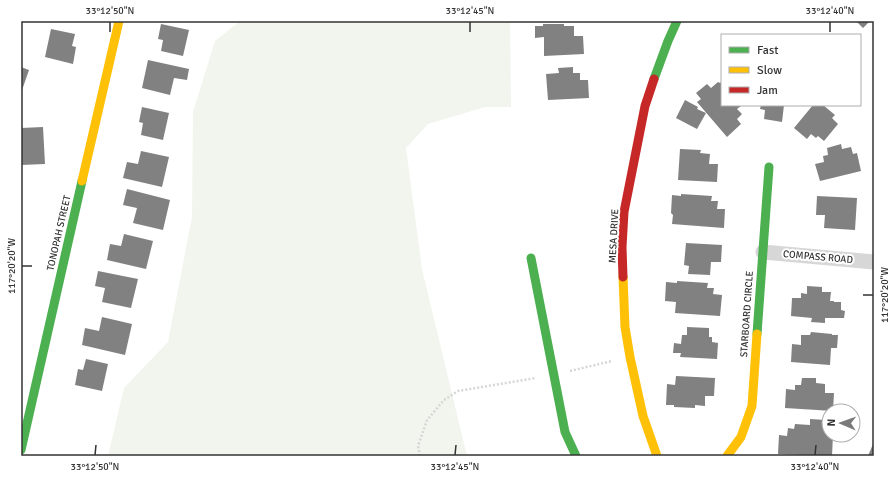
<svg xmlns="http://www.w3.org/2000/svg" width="895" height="477" font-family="Signika,sans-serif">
	<rect width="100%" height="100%" fill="#fff"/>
	<path fill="#f1f5ed" d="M 240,21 L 510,21 L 511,107 L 485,107 L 428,124 L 406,148 L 422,269 L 467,456 L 108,456 L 124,388 L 168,342 L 192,217 L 193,112 L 215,41 Z"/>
	<path fill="#818181" d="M 856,21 L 870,21 L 863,28 Z
		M 161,24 L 189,30 L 183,56 L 161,51 L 163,40 L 158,39 Z
		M 543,24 L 564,24 L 564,26 L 574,26 L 574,36 L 583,36 L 584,54 L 544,56 L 544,37 L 535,38 L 535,26 L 543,26 Z
		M 51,29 L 75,34 L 72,46 L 76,47 L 73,64 L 45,57 Z
		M 148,60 L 189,69 L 187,80 L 174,78 L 170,95 L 142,88 Z
		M 21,67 L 29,70 L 21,93 Z
		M 573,67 L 573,73 L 580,73 L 580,80 L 588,80 L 589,98 L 548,100 L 546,74 L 559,73 L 558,68 Z
		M 722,81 L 722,105 L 740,105 L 741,106 L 737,109 L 742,114 L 737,119 L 741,124 L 727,137 L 697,102 L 701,99 L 696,93 L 707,84 L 711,88 L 718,82 L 720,83 Z
		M 685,100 L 698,107 L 697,109 L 706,113 L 697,129 L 676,118 Z
		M 761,105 L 784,105 L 782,122 L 764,119 L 765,110 L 760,109 Z
		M 813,105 L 823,105 L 835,115 L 832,118 L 838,124 L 824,141 L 818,136 L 816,138 L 811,134 L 807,139 L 794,128 Z
		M 142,107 L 169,113 L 163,140 L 141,135 L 143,123 L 139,122 Z
		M 43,127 L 45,164 L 21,165 L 21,128 Z
		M 841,144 L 842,149 L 851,147 L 853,154 L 857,153 L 861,171 L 820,181 L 815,164 L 824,162 L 823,156 L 828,155 L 827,148 Z
		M 680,149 L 701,150 L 700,153 L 710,154 L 709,164 L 718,164 L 717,182 L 678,180 Z
		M 141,151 L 169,157 L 162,187 L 123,178 L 127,162 L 138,164 Z
		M 127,189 L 170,200 L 163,230 L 133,223 L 137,208 L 123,205 Z
		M 681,194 L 712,196 L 711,201 L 718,201 L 717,209 L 725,209 L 724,228 L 672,224 L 673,215 L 671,213 L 672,195 L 681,196 Z
		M 817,196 L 857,198 L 855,230 L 824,228 L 825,215 L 816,215 Z
		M 124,234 L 153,241 L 146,269 L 107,260 L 110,244 L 121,246 Z
		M 686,243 L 722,245 L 721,262 L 711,262 L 710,275 L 688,274 L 689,266 L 684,265 Z
		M 98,271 L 138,279 L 131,308 L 102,302 L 105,288 L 95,286 Z
		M 677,281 L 708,283 L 707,288 L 714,288 L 713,294 L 722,295 L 720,316 L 675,313 L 676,302 L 665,301 L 666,282 L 677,283 Z
		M 807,286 L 822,287 L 822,292 L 831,292 L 830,301 L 834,301 L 834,302 L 841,302 L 841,310 L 845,311 L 844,318 L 825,318 L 825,323 L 811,322 L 812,318 L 791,316 L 792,298 L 801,298 L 801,293 L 807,294 Z
		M 102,317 L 132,324 L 125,355 L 82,345 L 85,328 L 99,331 Z
		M 687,327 L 709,328 L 709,337 L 712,337 L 712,342 L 718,343 L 717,359 L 680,357 L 681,353 L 673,353 L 674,343 L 681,344 L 682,335 L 687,335 Z
		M 811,332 L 832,334 L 832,335 L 838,335 L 837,348 L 831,348 L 830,365 L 791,362 L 792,344 L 801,345 L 801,335 L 810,335 Z
		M 86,359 L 108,364 L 102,391 L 75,385 L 78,369 L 83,370 Z
		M 676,376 L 715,378 L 714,396 L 705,396 L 705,406 L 695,405 L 695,408 L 674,407 L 674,405 L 666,405 L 667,384 L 675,385 Z
		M 802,378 L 816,378 L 816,383 L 825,384 L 825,393 L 834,393 L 833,411 L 785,408 L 786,389 L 795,390 L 795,385 L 801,385 Z
		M 810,419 L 826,420 L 825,426 L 826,428 L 829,428 L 829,435 L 833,435 L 832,456 L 778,454 L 779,435 L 787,436 L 788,428 L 794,429 L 795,424 L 810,425 Z
		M 873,444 L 874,445 L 874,456 L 868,456 Z"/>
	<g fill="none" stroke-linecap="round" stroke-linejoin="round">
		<path stroke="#d6d6d6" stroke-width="2.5" stroke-dasharray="2 2" stroke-linecap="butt" d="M 570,371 L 612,361
			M 420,456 L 418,446 L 427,420 L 444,400 L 458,391 L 536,378"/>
		<path stroke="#d7d7d7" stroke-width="15" d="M 763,252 L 874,262"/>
		<path stroke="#4caf50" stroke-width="9" d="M 654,79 L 668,41 L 677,21
			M 531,258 L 565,432 L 576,456
			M 757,334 L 769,167
			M 21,450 L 82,181"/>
		<path stroke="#ffc107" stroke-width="9" d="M 82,181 L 119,21
			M 623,277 L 625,327 L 630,357 L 643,416 L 657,456
			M 727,456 L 741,437 L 752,406 L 757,334"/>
		<path stroke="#c62828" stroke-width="9" d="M 623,277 L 622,247 L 624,212 L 645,106 L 654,79"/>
	</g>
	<path fill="none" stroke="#333" stroke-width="1.5" d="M 110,32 L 110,22M 470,32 L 470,22M 830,32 L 830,22M 22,266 L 32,266M 863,295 L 873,295M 95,455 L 96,445M 455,455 L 456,445M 815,455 L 816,445"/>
	<g text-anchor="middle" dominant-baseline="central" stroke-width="4" stroke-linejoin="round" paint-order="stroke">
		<g font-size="10" fill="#333" stroke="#fff">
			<text transform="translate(59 233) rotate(-77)">TONOPAH STREET</text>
			<text transform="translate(614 236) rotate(-87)">MESA DRIVE</text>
			<text transform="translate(818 257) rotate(5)">COMPASS ROAD</text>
			<text transform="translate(747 314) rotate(-86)">STARBOARD CIRCLE</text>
		</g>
	</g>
	<rect width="895" height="477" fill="none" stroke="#ffffff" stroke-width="44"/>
	<rect x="721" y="34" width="140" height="72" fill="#ffffff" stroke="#adadad"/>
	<rect x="729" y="47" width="20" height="6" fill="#4caf50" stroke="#adadad"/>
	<text x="757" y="54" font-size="12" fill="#333333">Fast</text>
	<rect x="729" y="67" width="20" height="6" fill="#ffc107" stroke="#adadad"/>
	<text x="757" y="74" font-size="12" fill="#333333">Slow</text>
	<rect x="729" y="87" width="20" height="6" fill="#c62828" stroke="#adadad"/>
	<text x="757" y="94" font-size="12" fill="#333333">Jam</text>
	<g transform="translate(841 423) rotate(272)"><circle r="19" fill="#ffffff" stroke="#adadad"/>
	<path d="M0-3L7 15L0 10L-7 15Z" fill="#7a7a7a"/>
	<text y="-6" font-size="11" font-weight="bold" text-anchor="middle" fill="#333333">N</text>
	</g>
	<rect x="22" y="22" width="851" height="433" fill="none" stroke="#333" stroke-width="1.5"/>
	<g font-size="10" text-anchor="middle" fill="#333">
		<text x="110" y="14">33°12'50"N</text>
		<text x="470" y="14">33°12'45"N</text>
		<text x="830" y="14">33°12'40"N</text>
		<text transform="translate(11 266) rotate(-90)" y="4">117°20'20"W</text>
		<text transform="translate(884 295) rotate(-90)" y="4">117°20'20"W</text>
		<text x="95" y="470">33°12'50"N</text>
		<text x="455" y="470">33°12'45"N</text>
		<text x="815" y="470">33°12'40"N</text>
	</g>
</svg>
